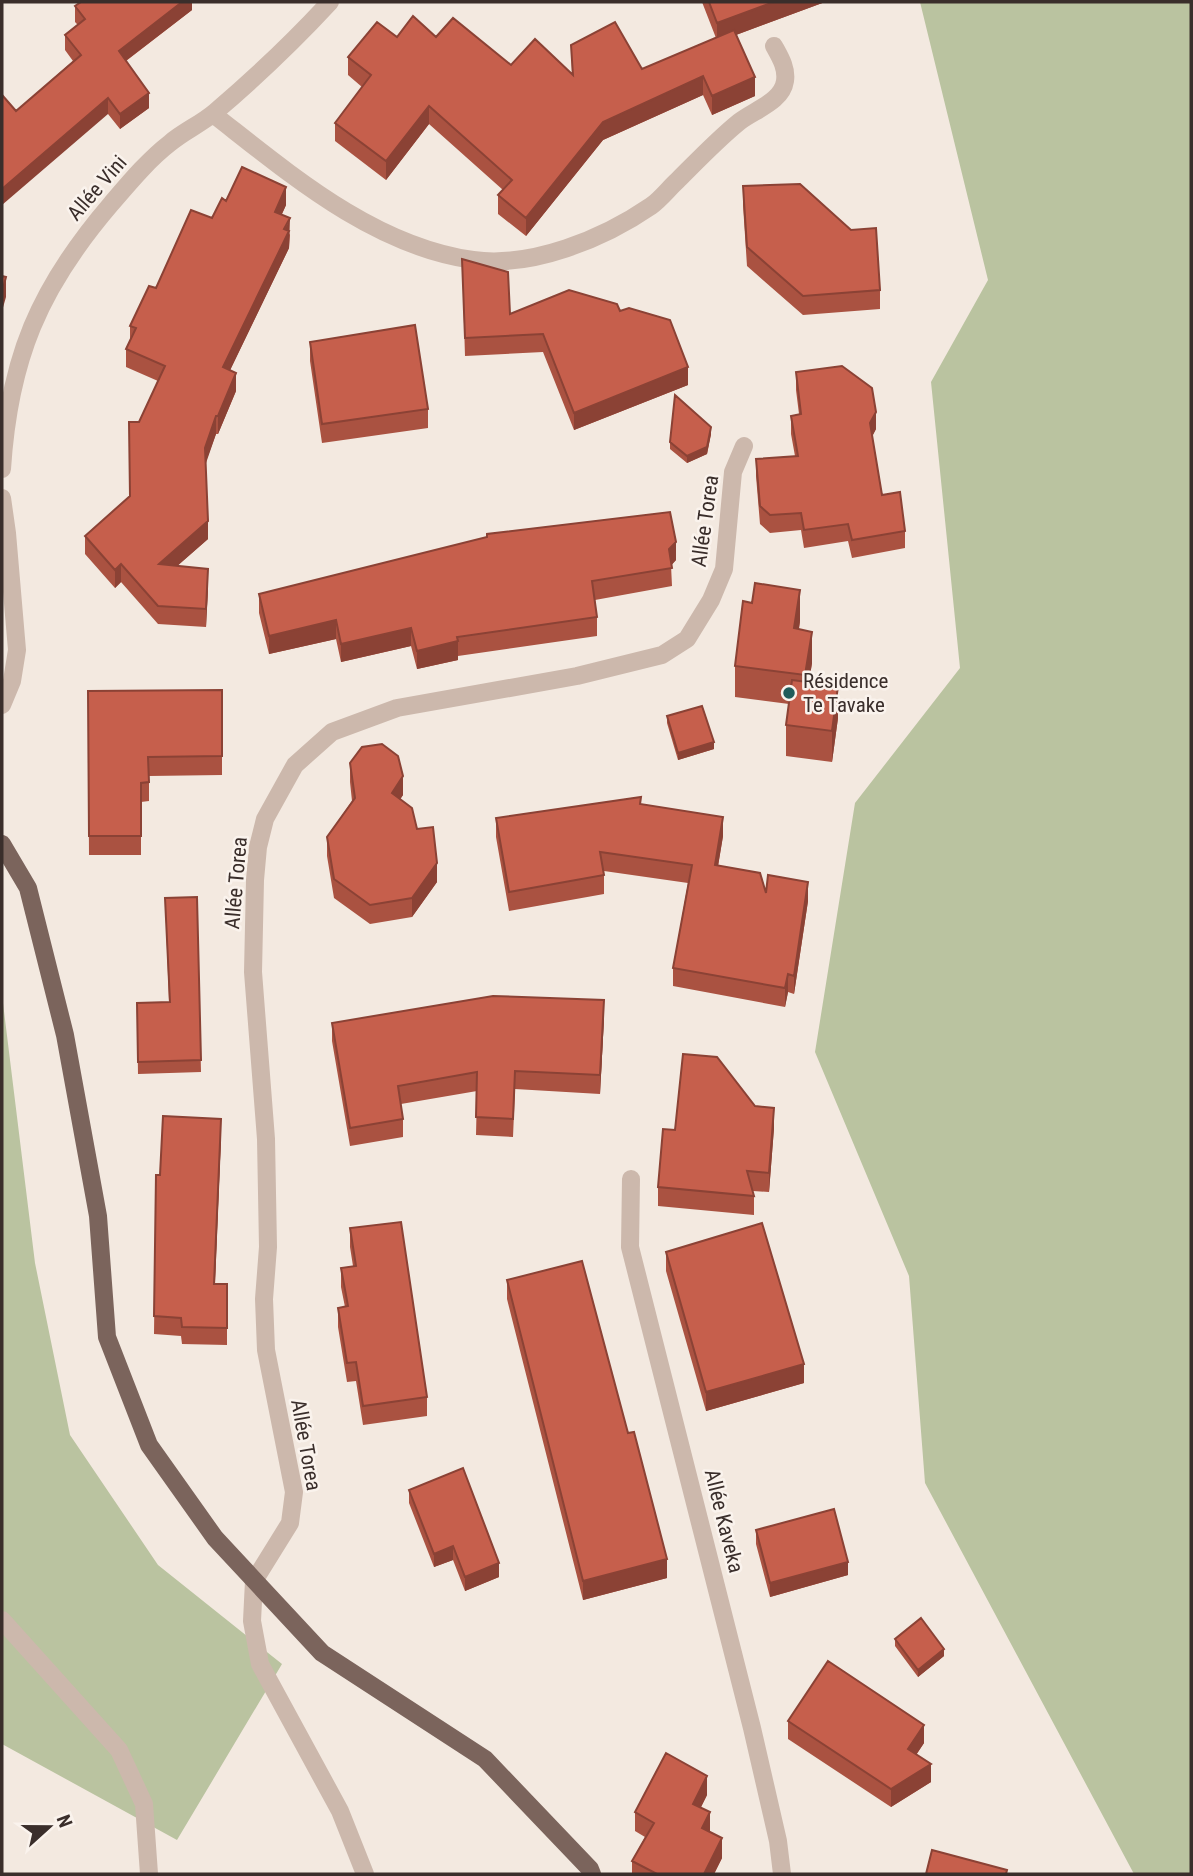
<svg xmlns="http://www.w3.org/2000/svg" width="1193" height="1876" font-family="'Roboto Condensed',sans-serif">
	<rect width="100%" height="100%" fill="#f3e9e0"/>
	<path fill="#bac3a0" d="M 920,2 L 1191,2 L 1191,1874 L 1134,1874 L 925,1483 L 909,1276 L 815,1052 L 855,803 L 960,668 L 931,382 L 988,280 Z
		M 2,995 L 35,1263 L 70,1435 L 158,1565 L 282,1664 L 177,1840 L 2,1744 Z"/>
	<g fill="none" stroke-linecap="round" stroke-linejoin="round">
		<path stroke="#ccb8ac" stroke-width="18" d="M 213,114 C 290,174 373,246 473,260 C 532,268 603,239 651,206 C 661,199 669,188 678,180 C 698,160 718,139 739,122 C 754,110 782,102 785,81 C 787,68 780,57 774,46
			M 2,469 C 9,359 39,288 111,204 C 129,183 148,160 170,143 C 184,131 201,124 215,112 C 255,78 294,41 330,2
			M 2,498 L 7,533 L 17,650 L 12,681 L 2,705
			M 631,1179 L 630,1247 L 752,1728 L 778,1841 L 782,1874
			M 2,1620 L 119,1750 L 144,1804 L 149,1874
			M 365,1874 L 340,1811 L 260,1664 L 252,1621 L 254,1581 L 290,1523 L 294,1492 L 266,1350 L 264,1299 L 268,1247 L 266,1139 L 253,972 L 255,880 L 258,847 L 265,819 L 295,765 L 332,732 L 397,708 L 577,676 L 662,655 L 687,639 L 711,600 L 724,569 L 733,472 L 744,446"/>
		<path stroke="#7b645c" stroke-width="18" d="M 2,844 L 28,888 L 65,1035 L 98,1216 L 107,1337 L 149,1445 L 215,1538 L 322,1653 L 485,1759 L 590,1869 L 592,1874"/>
	</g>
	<path fill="#aa5241" d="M 192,2 L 192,10 L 126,61 L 149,108 L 120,129 L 108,114 L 16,111 L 73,61 L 65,50 L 65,35 L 78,25 L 75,22 L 75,6 Z
		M 702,2 L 825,2 L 736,35 L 755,96 L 712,115 L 703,95 L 603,140 L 526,236 L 498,214 L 498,195 L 503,190 L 429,124 L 386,180 L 335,141 L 335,123 L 362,87 L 348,75 L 348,57 L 397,37 L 436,37 L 511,65 L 572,74 L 571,45 L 642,69 L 716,38 Z
		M 743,186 L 880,290 L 880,309 L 803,315 L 747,266 L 743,205 Z
		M 226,201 L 286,205 L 282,214 L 290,235 L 289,248 L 230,370 L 236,391 L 218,434 L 216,434 L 205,464 L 208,539 L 177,566 L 208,587 L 206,627 L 158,624 L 121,582 L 115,588 L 85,554 L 85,536 L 130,496 L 158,381 L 126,367 L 126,349 L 130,340 L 130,326 L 156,288 Z
		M 462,259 L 510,314 L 620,311 L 688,385 L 574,430 L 543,352 L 465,356 Z
		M 310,342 L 428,409 L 428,428 L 322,443 L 310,361 Z
		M 796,372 L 876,429 L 872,436 L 882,495 L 905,531 L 905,548 L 852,558 L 848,541 L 804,548 L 801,530 L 770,533 L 760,524 L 756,476 L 756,459 L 795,456 L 791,434 L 791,416 L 799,414 L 796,390 Z
		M 711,434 L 707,454 L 687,463 L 670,449 L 670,442 Z
		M 676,560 L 671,565 L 672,586 L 595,600 L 597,617 L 597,636 L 458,656 L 458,660 L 417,669 L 411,646 L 341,662 L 336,639 L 269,654 L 259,613 L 259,594 Z
		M 800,621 L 799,629 L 812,663 L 809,682 L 838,718 L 832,762 L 786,756 L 786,725 L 789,704 L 735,697 L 735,666 Z
		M 222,690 L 222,775 L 149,776 L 149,801 L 141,802 L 141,855 L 89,855 L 88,691 Z
		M 667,716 L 714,749 L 678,760 L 667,723 Z
		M 350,763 L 403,795 L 400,799 L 417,829 L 437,882 L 412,917 L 370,924 L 334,898 L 327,856 L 327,837 L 352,801 L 350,782 Z
		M 641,804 L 723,836 L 718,866 L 766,893 L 808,901 L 794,994 L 788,992 L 785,1007 L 673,986 L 673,968 L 688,883 L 604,871 L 604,894 L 509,911 L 496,837 L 496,818 Z
		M 197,897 L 201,1072 L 138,1074 L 137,1003 L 169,1002 L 165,898 Z
		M 604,1018 L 600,1094 L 515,1089 L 513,1137 L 476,1135 L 477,1091 L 401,1104 L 403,1119 L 403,1137 L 350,1146 L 332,1041 L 332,1023 Z
		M 755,1106 L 774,1128 L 769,1192 L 753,1191 L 754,1196 L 754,1215 L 658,1206 L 658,1187 L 675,1130 Z
		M 221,1137 L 215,1284 L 227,1284 L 227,1345 L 182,1344 L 181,1336 L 154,1334 L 156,1175 L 160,1175 Z
		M 350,1228 L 427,1397 L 427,1416 L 363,1425 L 356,1381 L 347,1382 L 338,1327 L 338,1308 L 345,1307 L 341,1287 L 341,1268 L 353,1266 L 350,1247 Z
		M 666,1252 L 804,1383 L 706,1411 L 666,1271 Z
		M 507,1280 L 667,1578 L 583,1600 L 507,1299 Z
		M 409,1490 L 499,1577 L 465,1591 L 453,1560 L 434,1567 L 409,1503 Z
		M 756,1530 L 848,1575 L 770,1597 L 756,1544 Z
		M 895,1639 L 944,1656 L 918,1677 L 895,1646 Z
		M 788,1721 L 924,1743 L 916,1755 L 931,1782 L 891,1807 L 788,1739 Z
		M 707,1795 L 701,1807 L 710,1832 L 722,1858 L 714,1874 L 632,1874 L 632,1861 L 645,1837 L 635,1831 L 635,1812 Z"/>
	<path fill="#8b4235" d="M 182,2 L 192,2 L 192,10 L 119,66 L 119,51 Z
		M 774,2 L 825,2 L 717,42 L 717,23 Z
		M 703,76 L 703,95 L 603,140 L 526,236 L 526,218 L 603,122 Z
		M 755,77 L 755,96 L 712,115 L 712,96 Z
		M 149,93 L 149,108 L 120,129 L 120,114 Z
		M 108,98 L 108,114 L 2,205 L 2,189 Z
		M 429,106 L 429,124 L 386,180 L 386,161 Z
		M 286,187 L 286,205 L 275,229 L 275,212 Z
		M 290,218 L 289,248 L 223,385 L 223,367 Z
		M 6,277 L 6,297 L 2,311 L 2,292 Z
		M 688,367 L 688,385 L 574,430 L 574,413 Z
		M 236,373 L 236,391 L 218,434 L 218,416 Z
		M 876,412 L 876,429 L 870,441 L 870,423 Z
		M 216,416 L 216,434 L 205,466 L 205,448 Z
		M 711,427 L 711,434 L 707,454 L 687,463 L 687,456 Z
		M 208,521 L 208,539 L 159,582 L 159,564 Z
		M 676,542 L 676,560 L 669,568 L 669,549 Z
		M 121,564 L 121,582 L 115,588 L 115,570 Z
		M 208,569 L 208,587 L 206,627 L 206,609 Z
		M 800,590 L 800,621 L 794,659 L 794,628 Z
		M 336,620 L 336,639 L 269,654 L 269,636 Z
		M 411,628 L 411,646 L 341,662 L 341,644 Z
		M 812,632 L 812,663 L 805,706 L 805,675 Z
		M 458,641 L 458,660 L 417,669 L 417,651 Z
		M 838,686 L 838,718 L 832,762 L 832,731 Z
		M 714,742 L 714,749 L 678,760 L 678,753 Z
		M 403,776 L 403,795 L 392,812 L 392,793 Z
		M 723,817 L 723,836 L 715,884 L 715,865 Z
		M 437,863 L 437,882 L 412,917 L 412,898 Z
		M 808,882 L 808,901 L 794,994 L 794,976 Z
		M 788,974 L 788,992 L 785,1007 L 785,988 Z
		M 604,1000 L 604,1018 L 600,1094 L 600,1075 Z
		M 774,1108 L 774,1128 L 769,1192 L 769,1173 Z
		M 221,1119 L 221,1137 L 214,1301 L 214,1284 Z
		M 804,1364 L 804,1383 L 706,1411 L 706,1392 Z
		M 453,1546 L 453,1560 L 434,1567 L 434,1554 Z
		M 667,1559 L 667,1578 L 583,1600 L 583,1581 Z
		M 848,1562 L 848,1575 L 770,1597 L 770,1583 Z
		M 499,1563 L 499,1577 L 465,1591 L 465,1577 Z
		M 944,1649 L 944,1656 L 918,1677 L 918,1670 Z
		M 924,1725 L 924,1743 L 908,1767 L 908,1749 Z
		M 931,1764 L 931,1782 L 891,1807 L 891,1789 Z
		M 707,1776 L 707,1795 L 693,1823 L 693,1804 Z
		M 710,1812 L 710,1831 L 702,1847 L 702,1828 Z
		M 722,1838 L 722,1858 L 714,1874 L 704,1874 Z"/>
	<path fill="#c65f4c" stroke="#8b4235" stroke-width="2" d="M 81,2 L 182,2 L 119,51 L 149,93 L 120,114 L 108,98 L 2,189 L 2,97 L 3,96 L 16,111 L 81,55 L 65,35 L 85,19 L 75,6 Z
		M 709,2 L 774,2 L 717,23 Z
		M 413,16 L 436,37 L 453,18 L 511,65 L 535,39 L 573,75 L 571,45 L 615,22 L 642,69 L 734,30 L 755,77 L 712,96 L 703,76 L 603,122 L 526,218 L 498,195 L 512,180 L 429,106 L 386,161 L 335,123 L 371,75 L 348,57 L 377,22 L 397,37 Z
		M 242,167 L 286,187 L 275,212 L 290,218 L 284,229 L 289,231 L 223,367 L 236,373 L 218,416 L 216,416 L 205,448 L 208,521 L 159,564 L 208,569 L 206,609 L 158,606 L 121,564 L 115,570 L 85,536 L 130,496 L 129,422 L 139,422 L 165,366 L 126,349 L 136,328 L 130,326 L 149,286 L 156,288 L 191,210 L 212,218 L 222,198 L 226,201 Z
		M 800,184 L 851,230 L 876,228 L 880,290 L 803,296 L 747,247 L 743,186 Z
		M 462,259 L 508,272 L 510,314 L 569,290 L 617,304 L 620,311 L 629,308 L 670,320 L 688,367 L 574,413 L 543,334 L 465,338 Z
		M 2,276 L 6,277 L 2,292 Z
		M 415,325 L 428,409 L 322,424 L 310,342 Z
		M 842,366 L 872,388 L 876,412 L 870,423 L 882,495 L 900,492 L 905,531 L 852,540 L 848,524 L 804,530 L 801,513 L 770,515 L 760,506 L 756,459 L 798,456 L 791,416 L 801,414 L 796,372 Z
		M 675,395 L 711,427 L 707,447 L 687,456 L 670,442 Z
		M 670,512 L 676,542 L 669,549 L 672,568 L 592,581 L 597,617 L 457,637 L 458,641 L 417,651 L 411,628 L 341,644 L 336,620 L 269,636 L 259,594 L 487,537 L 487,534 Z
		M 755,583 L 800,590 L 794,628 L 812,632 L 805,675 L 735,666 L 743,601 L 752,603 Z
		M 792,680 L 838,686 L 832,731 L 786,725 Z
		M 222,690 L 222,756 L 148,757 L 149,782 L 141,783 L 141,836 L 89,836 L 88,691 Z
		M 702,706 L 714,742 L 678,753 L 667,716 Z
		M 382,744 L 398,756 L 403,776 L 392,793 L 412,808 L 417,829 L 433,827 L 437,863 L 412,898 L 370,905 L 334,879 L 327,837 L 355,798 L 350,763 L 362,747 Z
		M 641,797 L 640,804 L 723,817 L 715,865 L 760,873 L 766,893 L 768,875 L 808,882 L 794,976 L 788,974 L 785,988 L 673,968 L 692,865 L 600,852 L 604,875 L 509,892 L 496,818 Z
		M 197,897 L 201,1060 L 138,1062 L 137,1003 L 170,1002 L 165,898 Z
		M 493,996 L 604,1000 L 600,1075 L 515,1071 L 513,1119 L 476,1117 L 477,1072 L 398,1086 L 403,1119 L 350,1128 L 332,1023 Z
		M 683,1054 L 717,1057 L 755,1106 L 774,1108 L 769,1173 L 747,1171 L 754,1196 L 658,1187 L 663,1129 L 675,1130 Z
		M 163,1116 L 221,1119 L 214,1284 L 227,1284 L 227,1328 L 182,1327 L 181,1318 L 154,1316 L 156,1175 L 160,1175 Z
		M 401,1222 L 427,1397 L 363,1406 L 356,1362 L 347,1363 L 338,1308 L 348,1306 L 341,1268 L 356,1266 L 350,1228 Z
		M 762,1223 L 804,1364 L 706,1392 L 666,1252 Z
		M 582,1261 L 628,1433 L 634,1432 L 667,1559 L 583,1581 L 507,1280 Z
		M 463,1468 L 499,1563 L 465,1577 L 453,1546 L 434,1554 L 409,1490 Z
		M 834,1509 L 848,1562 L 770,1583 L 756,1530 Z
		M 921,1618 L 944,1649 L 918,1670 L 895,1639 Z
		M 828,1661 L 924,1725 L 908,1749 L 931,1764 L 891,1789 L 788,1721 Z
		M 666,1753 L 707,1776 L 693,1804 L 710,1812 L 702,1828 L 722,1838 L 704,1874 L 657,1874 L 632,1861 L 654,1823 L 635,1812 Z
		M 932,1850 L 1007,1870 L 1006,1874 L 926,1874 Z"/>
	<circle fill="#205c5b" stroke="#faf3ed" stroke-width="2.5" cx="789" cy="693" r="7"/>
	<g text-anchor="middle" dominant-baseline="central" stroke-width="5" stroke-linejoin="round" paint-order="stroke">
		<g font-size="21" fill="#3a2e2b" stroke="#faf3ed">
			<text transform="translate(97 188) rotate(-49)">Allée Vini</text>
			<text transform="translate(705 521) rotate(-82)">Allée Torea</text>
			<text transform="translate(236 883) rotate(-85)">Allée Torea</text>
			<text transform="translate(306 1445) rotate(80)">Allée Torea</text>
			<text transform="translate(724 1521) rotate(76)">Allée Kaveka</text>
		</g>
		<g font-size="21" fill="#3a2e2b" stroke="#faf3ed" text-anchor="start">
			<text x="803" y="681">Résidence<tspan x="803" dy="24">Te Tavake</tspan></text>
		</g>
	</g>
	<rect width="1193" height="1876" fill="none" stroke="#3a2e2b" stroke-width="7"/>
	<g transform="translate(49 1827) rotate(69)" stroke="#faf3ed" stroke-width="5" paint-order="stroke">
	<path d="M0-5L12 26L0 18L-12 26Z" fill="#3a2e2b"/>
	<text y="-10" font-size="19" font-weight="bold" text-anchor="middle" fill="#3a2e2b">N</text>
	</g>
</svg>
